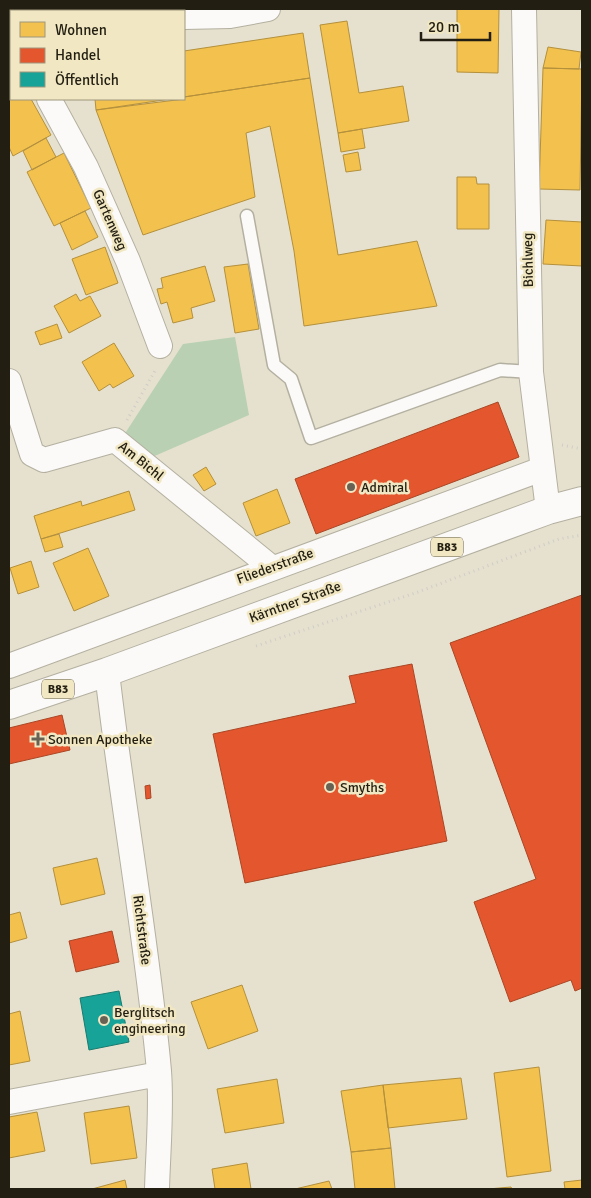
<svg xmlns="http://www.w3.org/2000/svg" width="591" height="1198" font-family="Signika,sans-serif">
	<rect width="100%" height="100%" fill="#e6e1ce"/>
	<path fill="#b9d0b3" d="M 235,337 L 249,415 L 150,458 L 124,435 L 183,344 Z"/>
	<path fill="#f2c14e" stroke="#b4903c" d="M 457,9 L 499,9 L 498,73 L 457,72 Z
		M 347,21 L 359,93 L 403,86 L 409,121 L 338,133 L 320,25 Z
		M 303,33 L 310,78 L 184,97 L 184,51 Z
		M 548,47 L 581,52 L 579,69 L 543,68 Z
		M 543,68 L 582,69 L 580,190 L 539,189 Z
		M 310,78 L 338,255 L 417,241 L 437,306 L 304,326 L 294,251 L 270,126 L 246,133 L 255,197 L 143,235 L 96,110 L 184,99 L 184,97 Z
		M 11,98 L 31,99 L 51,135 L 13,156 L 9,147 L 9,99 Z
		M 95,99 L 170,99 L 96,110 Z
		M 362,129 L 365,148 L 341,152 L 338,133 Z
		M 46,138 L 56,157 L 32,170 L 23,151 Z
		M 358,152 L 361,170 L 346,172 L 343,155 Z
		M 64,153 L 91,208 L 54,226 L 27,172 Z
		M 457,177 L 476,177 L 477,184 L 489,184 L 489,229 L 457,229 Z
		M 85,211 L 98,237 L 72,250 L 60,223 Z
		M 546,220 L 582,222 L 582,266 L 543,264 Z
		M 105,247 L 118,283 L 86,295 L 72,259 Z
		M 248,264 L 259,329 L 235,333 L 224,267 Z
		M 205,266 L 215,301 L 191,308 L 193,318 L 173,323 L 167,302 L 161,304 L 157,289 L 163,288 L 161,278 Z
		M 76,294 L 80,301 L 90,296 L 101,316 L 69,333 L 54,306 Z
		M 57,324 L 62,338 L 40,345 L 35,332 Z
		M 114,343 L 134,376 L 113,388 L 110,384 L 99,391 L 82,362 Z
		M 206,467 L 216,484 L 204,491 L 193,475 Z
		M 277,489 L 290,523 L 256,536 L 243,503 Z
		M 129,491 L 135,510 L 41,539 L 34,516 L 81,501 L 82,506 Z
		M 59,534 L 63,547 L 45,552 L 41,539 Z
		M 88,548 L 109,596 L 74,611 L 53,563 Z
		M 31,561 L 39,587 L 18,594 L 10,568 Z
		M 97,858 L 105,894 L 61,905 L 53,868 Z
		M 20,912 L 27,938 L 9,943 L 9,915 Z
		M 242,985 L 258,1031 L 208,1049 L 191,1002 Z
		M 20,1011 L 30,1061 L 9,1065 L 9,1014 Z
		M 539,1067 L 551,1171 L 507,1177 L 494,1073 Z
		M 461,1078 L 467,1119 L 388,1128 L 383,1085 Z
		M 277,1079 L 284,1123 L 225,1133 L 217,1089 Z
		M 383,1085 L 391,1148 L 351,1152 L 341,1091 Z
		M 129,1106 L 137,1158 L 91,1164 L 84,1113 Z
		M 37,1112 L 45,1151 L 9,1158 L 9,1117 Z
		M 391,1148 L 395,1189 L 355,1189 L 351,1152 Z
		M 247,1163 L 251,1189 L 215,1189 L 212,1169 Z
		M 125,1180 L 127,1189 L 92,1189 Z
		M 582,1180 L 582,1189 L 565,1189 L 564,1182 Z
		M 329,1181 L 332,1189 L 295,1189 Z
		M 511,1187 L 512,1189 L 488,1189 Z"/>
	<path fill="#e4572e" stroke="#aa4625" d="M 498,402 L 519,457 L 316,534 L 295,479 Z
		M 582,595 L 582,988 L 575,991 L 571,980 L 510,1002 L 474,902 L 536,879 L 450,643 Z
		M 412,664 L 447,841 L 245,883 L 213,734 L 356,703 L 349,676 Z
		M 62,715 L 70,750 L 9,764 L 9,728 Z
		M 150,785 L 151,798 L 146,799 L 145,786 Z
		M 112,931 L 119,962 L 76,972 L 69,941 Z"/>
	<path fill="#17a398" stroke="#1a7b70" d="M 119,991 L 129,1042 L 89,1050 L 80,998 Z"/>
	<g fill="none" stroke-linecap="round" stroke-linejoin="round">
		<g stroke="#b4b0a1" stroke-width="15">
			<path id="service" d="M 247,216 L 274,365 L 291,379 L 311,438 L 500,370 L 531,372"/>
		</g>
		<g stroke="#b4b0a1" stroke-width="26">
			<path id="minor" d="M 107,9 L 115,11
				M 524,9 L 531,372 L 548,510
				M 17,11 L 18,9
				M 184,17 L 230,16 L 268,9
				M 49,99 L 86,167 L 128,261 L 160,346
				M 9,381 L 32,454 L 44,460 L 115,440 L 271,567
				M 9,666 L 542,469
				M 107,672 C 122,805 147,938 159,1071 C 162,1110 158,1151 157,1189
				M 9,1102 L 159,1074"/>
		</g>
		<g stroke="#b4b0a1" stroke-width="30">
			<path id="primary" d="M 9,705 L 107,672 L 548,510 L 582,501"/>
		</g>
		<path stroke="#cfcdc7" stroke-width="3" stroke-dasharray="1 4" stroke-linecap="butt" d="M 127,420 L 156,369
			M 562,445 L 582,449
			M 256,646 L 418,592 L 559,539 L 582,535"/>
		<use href="#service" stroke="#fbfaf8" stroke-width="12"/>
		<use href="#minor" stroke="#fbfaf8" stroke-width="24"/>
		<use href="#primary" stroke="#fbfaf8" stroke-width="28"/>
	</g>
	<g fill="#676253" stroke="#f1e7c3" stroke-width="2">
		<circle cx="351" cy="487" r="5"/>
		<path d="M35.5 731.5h5v5h5v5h-5v5h-5v-5h-5v-5h5z"/>
		<circle cx="330" cy="787" r="5"/>
		<circle cx="104" cy="1020" r="5"/>
	</g>
	<g text-anchor="middle" dominant-baseline="central" stroke-width="5" stroke-linejoin="round" paint-order="stroke">
		<g fill="#f1e7c3" stroke="#605a46" stroke-width="1">
			<rect x="431" y="537.5" width="32" height="19" rx="4"/>
			<rect x="42" y="679.5" width="32" height="19" rx="4"/>
		</g>
		<g font-size="12" font-weight="bold" fill="#221e11">
			<text x="447" y="547">B83</text>
			<text x="58" y="689">B83</text>
		</g>
		<g font-size="14" fill="#221e11" stroke="#f1e7c3">
			<text transform="translate(110 220) rotate(66)">Gartenweg</text>
			<text transform="translate(528 260) rotate(-91)">Bichlweg</text>
			<text transform="translate(141 461) rotate(39)">Am Bichl</text>
			<text transform="translate(275 566) rotate(-20)">Fliederstraße</text>
			<text transform="translate(295 602) rotate(-20)">Kärntner Straße</text>
			<text transform="translate(142 930) rotate(83)">Richtstraße</text>
		</g>
		<g font-size="14" fill="#221e11" stroke="#f1e7c3" text-anchor="start">
			<text x="361" y="487">Admiral</text>
			<text x="48" y="739">Sonnen Apotheke</text>
			<text x="340" y="787">Smyths</text>
			<text x="114" y="1012">Berglitsch<tspan x="114" dy="16">engineering</tspan></text>
		</g>
	</g>
	<rect width="591" height="1198" fill="none" stroke="#221e11" stroke-width="20"/>
	<rect x="10" y="10" width="175" height="90" fill="#f1e7c3" stroke="#9e977c"/>
	<rect x="20" y="22" width="25" height="15" fill="#f2c14e" stroke="#9e977c"/>
	<text x="55" y="35" font-size="15" fill="#221e11">Wohnen</text>
	<rect x="20" y="48" width="25" height="15" fill="#e4572e" stroke="#9e977c"/>
	<text x="55" y="60" font-size="15" fill="#221e11">Handel</text>
	<rect x="20" y="72" width="25" height="15" fill="#17a398" stroke="#9e977c"/>
	<text x="55" y="85" font-size="15" fill="#221e11">Öffentlich</text>
	<path d="M421 32v8h69v-8" fill="none" stroke="#221e11" stroke-width="2.5"/>
	<text x="428" y="32" font-size="15" fill="#221e11" stroke="#f1e7c3" stroke-width="4" paint-order="stroke">20 m</text>
</svg>
